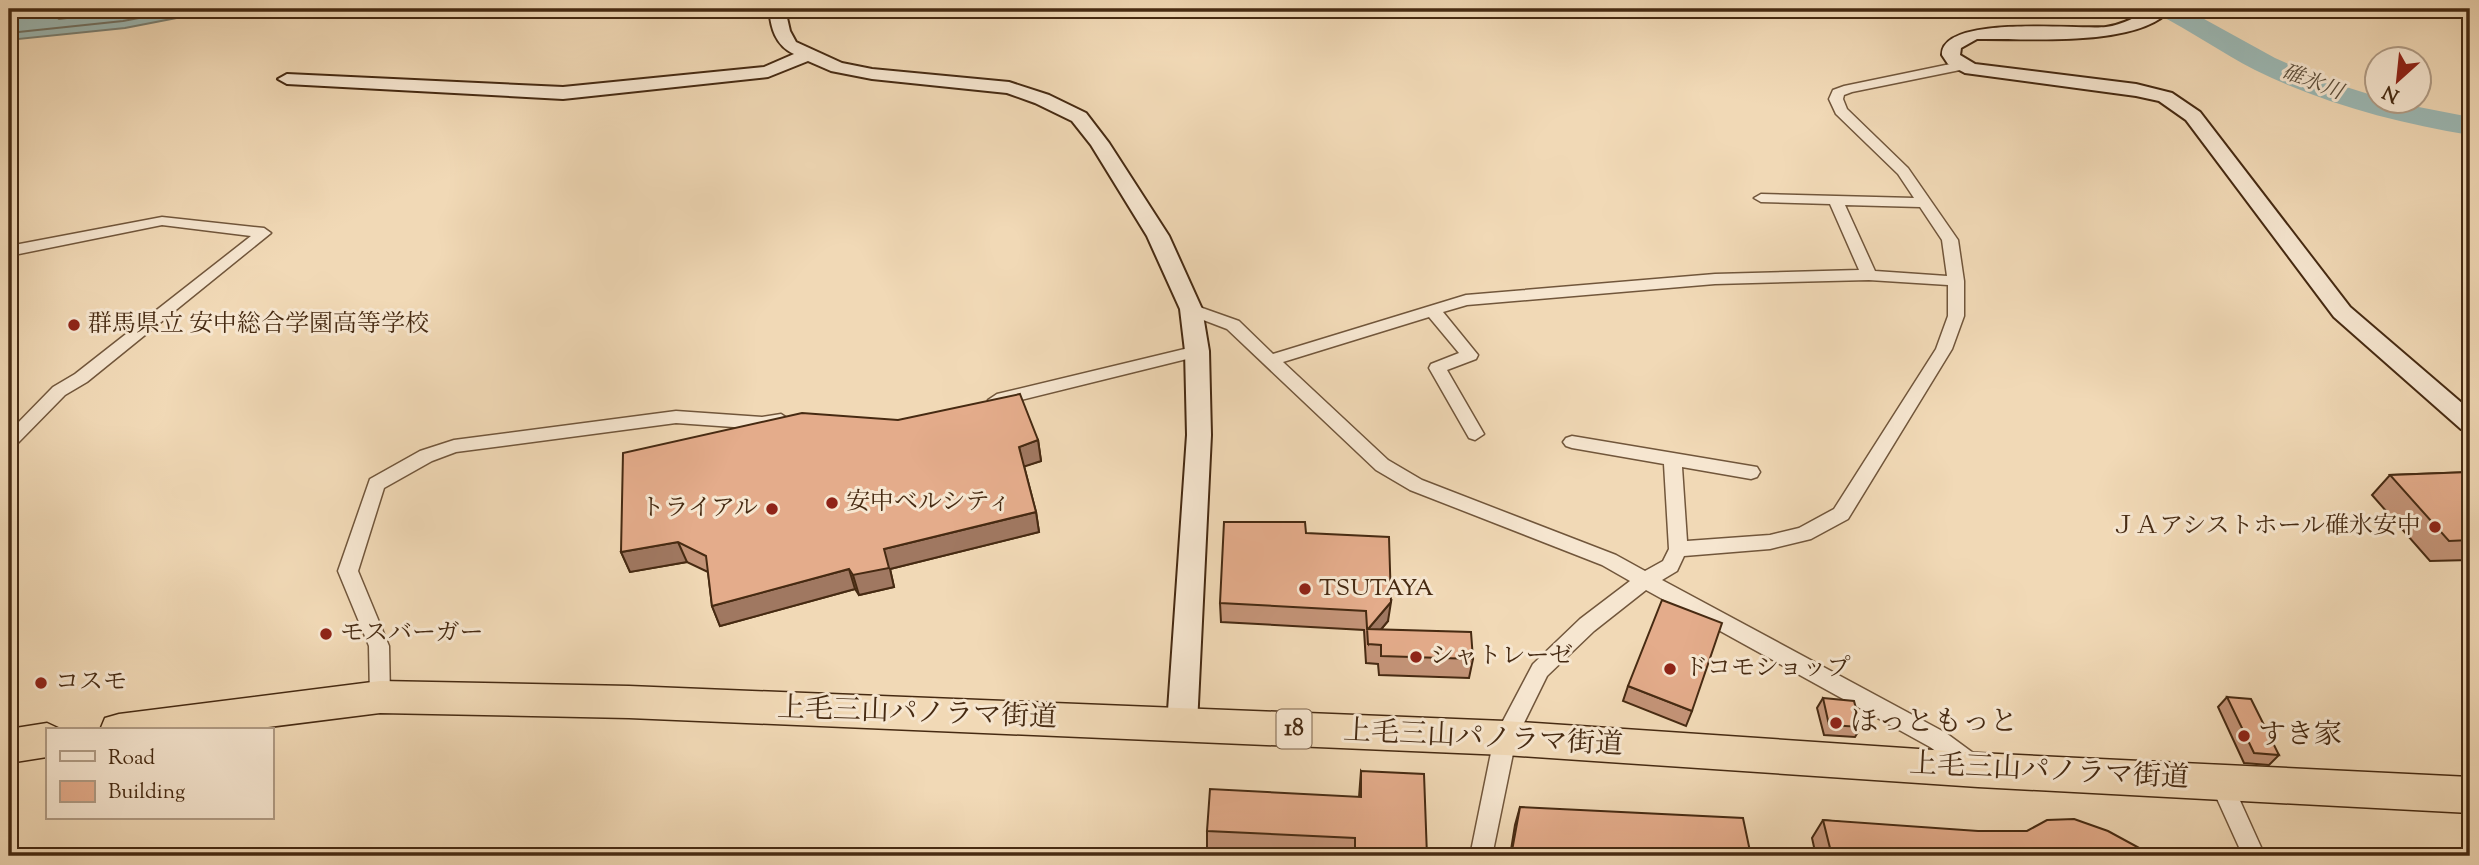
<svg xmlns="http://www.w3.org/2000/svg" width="2479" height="865" font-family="'Sorts Mill Goudy','Noto Serif JP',serif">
	<rect width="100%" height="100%" fill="#f1d9b6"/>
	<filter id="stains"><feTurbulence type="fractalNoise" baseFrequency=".00286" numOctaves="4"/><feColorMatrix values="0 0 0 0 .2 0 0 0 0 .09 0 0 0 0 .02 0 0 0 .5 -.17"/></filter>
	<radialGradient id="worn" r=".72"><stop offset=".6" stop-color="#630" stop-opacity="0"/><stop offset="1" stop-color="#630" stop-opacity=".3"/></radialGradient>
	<path fill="#9cb9b5" stroke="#7a8074" stroke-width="2" d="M 56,9 L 223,9 L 125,28 L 9,40 L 9,18 Z"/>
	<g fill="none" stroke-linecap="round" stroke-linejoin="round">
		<path stroke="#717264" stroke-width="2" d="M 56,9 L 55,16 L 59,19 L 139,9
			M 9,33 L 123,21 L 186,9"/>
		<path fill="#9cb9b5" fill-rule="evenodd" d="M 2153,9 L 2186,9 L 2275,58 L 2324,80 L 2378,97 L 2378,102 L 2393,102 L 2470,117 L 2470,135 C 2397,123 2322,103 2255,70 C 2222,53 2191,31 2157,14 Z"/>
		<g stroke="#71563b" stroke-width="3">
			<path id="street" d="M 1960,62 L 1966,66 L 1965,69 L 1852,92 L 1844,95 L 1843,99 L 1847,109 L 1908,168 L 1958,240 L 1964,281 L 1964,316 L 1952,349 L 1848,519 L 1811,539 L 1770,549 L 1684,556 L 1677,571 L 1662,580 L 1946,733 L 1980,758 L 1983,765 L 1980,772 C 1963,778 1944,756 1930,747 L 1646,590 L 1594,631 L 1547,676 L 1516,739 L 1492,856 L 1470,856 L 1494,738 L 1533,664 L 1580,619 L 1630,581 L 1602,565 L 1410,490 L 1376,470 L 1227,329 L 1185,313 L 1183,309 L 1191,304 L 1239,321 L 1273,354 L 1466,295 L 1715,274 L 1859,270 L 1830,204 L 1761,202 L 1754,198 L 1761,194 L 1914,198 L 1898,174 L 1836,114 L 1829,99 L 1833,90 L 1844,86 ZM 1845,205 L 1920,207 L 1942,240 L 1947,276 L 1875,271 ZM 1869,280 L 1948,285 L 1948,316 L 1936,349 L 1834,509 L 1799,528 L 1770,535 L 1687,541 L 1682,467 L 1751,479 L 1757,477 L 1760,472 L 1757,467 L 1572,436 L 1566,438 L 1563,442 L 1566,446 L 1572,448 L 1664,464 L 1669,549 L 1663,561 L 1645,571 L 1616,555 L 1422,480 L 1388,460 L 1283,362 L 1429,317 L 1459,353 L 1431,364 L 1429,368 L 1469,438 L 1475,440 L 1484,434 L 1447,370 L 1476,359 L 1478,355 L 1443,312 L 1467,305 L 1715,284 Z
				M 162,217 L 264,228 L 271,233 L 87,382 L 65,395 L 15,446 L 9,448 L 9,432 L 53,387 L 75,374 L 251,236 L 162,225 L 9,256 L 9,246 Z
				M 1197,346 L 1203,347 L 1205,351 L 1203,355 L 997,406 L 988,400 L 997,394 Z
				M 676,411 L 762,417 L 781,414 L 790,420 L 787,424 L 762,429 L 676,423 L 456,452 L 432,461 L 384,488 L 358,571 L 389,646 L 390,697 L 387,703 L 380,706 L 373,703 L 370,697 L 369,646 L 338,571 L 370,479 L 420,451 L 454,440 Z
				M 2220,771 L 2228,774 L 2265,856 L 2243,856 L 2209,781 L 2212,774 Z"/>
		</g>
		<g stroke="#462a12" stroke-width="4">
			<path id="secondary" d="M 769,9 L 785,9 L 790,31 L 796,42 L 842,63 L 872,69 L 1009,82 L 1049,95 L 1086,113 L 1109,143 L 1169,236 L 1202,309 L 1209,351 L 1211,435 L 1197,725 L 1192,734 L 1182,738 L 1172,734 L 1167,725 L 1187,435 L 1185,351 L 1180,309 L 1147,236 L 1091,145 L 1072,121 L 1035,103 L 1007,93 L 872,79 L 831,71 L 808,61 L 768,77 L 563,99 L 287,84 L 278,79 L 287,74 L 563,87 L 764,67 L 794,54 C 775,45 771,28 769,9 Z
				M 2151,9 L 2171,9 C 2139,48 2025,38 1977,39 L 1961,48 L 1960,55 L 1975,64 L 2136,84 L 2172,93 L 2200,112 L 2350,307 L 2470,410 L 2470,431 L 2461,429 L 2334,317 L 2186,120 L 2159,101 L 2136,96 L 1965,73 L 1948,64 L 1942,55 C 1941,14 2078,30 2106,27 C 2123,25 2137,16 2151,9 Z"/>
		</g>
		<g stroke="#462a12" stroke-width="3">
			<path id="highway" d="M 380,681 L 629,686 L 1505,721 L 1978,753 L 2470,777 L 2470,813 L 1978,787 L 1505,755 L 629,718 L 380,713 L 245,730 L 100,730 L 105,718 L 119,714 Z
				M 47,723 L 62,730 L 47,730 L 47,757 L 9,763 L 9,729 Z"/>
		</g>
		<use href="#street" fill="#f6e6d0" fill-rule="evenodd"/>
		<use href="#secondary" fill="#f6e6d0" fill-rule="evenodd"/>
		<use href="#highway" fill="#f1d9b6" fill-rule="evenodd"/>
	</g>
	<path fill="#c49478" stroke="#462a12" stroke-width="2" d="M 1038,440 L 1041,461 L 1024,466 L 1036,512 L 1039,532 L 890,569 L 894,587 L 859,595 L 855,589 L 720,626 L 712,606 L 708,572 L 687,562 L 630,572 L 621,552 Z
		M 2470,472 L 2470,560 L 2430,561 L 2372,495 L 2390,475 Z
		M 1306,533 L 1388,621 L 1381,629 L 1473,659 L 1469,678 L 1379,675 L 1378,664 L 1366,663 L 1364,630 L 1221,622 L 1220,603 Z
		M 1628,686 L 1692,711 L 1686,726 L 1623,701 Z
		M 2227,697 L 2279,755 L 2269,765 L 2244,763 L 2218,707 Z
		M 1823,698 L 1861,727 L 1855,737 L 1824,735 L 1817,708 Z
		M 1361,771 L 1427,856 L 1345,856 L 1207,849 L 1207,831 L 1359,797 Z
		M 1520,807 L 1751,856 L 1510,856 L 1515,825 Z
		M 1823,820 L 2146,856 L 1816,856 L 1812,838 Z"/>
	<path fill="#a07861" stroke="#462a12" stroke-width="2" d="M 1038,440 L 1041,461 L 1023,467 L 1019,447 Z
		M 1036,512 L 1039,532 L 890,569 L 894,587 L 859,595 L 853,575 L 884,549 Z
		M 678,542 L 687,562 L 630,572 L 621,552 Z
		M 849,569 L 855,589 L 720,626 L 712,606 Z
		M 1391,602 L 1388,621 L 1369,644 L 1368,629 Z"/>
	<path fill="#e4ac8b" stroke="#462a12" stroke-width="2" d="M 1020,394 L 1038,440 L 1019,447 L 1036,512 L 884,549 L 889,568 L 853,575 L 849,569 L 712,606 L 706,556 L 678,542 L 621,552 L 623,453 L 802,413 L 898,420 Z
		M 2470,472 L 2470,540 L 2449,541 L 2390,475 Z
		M 1224,522 L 1305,522 L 1306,533 L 1389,537 L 1391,602 L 1368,629 L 1471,632 L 1473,659 L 1381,656 L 1381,645 L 1368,644 L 1366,611 L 1220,603 Z
		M 1662,600 L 1722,623 L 1692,711 L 1628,686 Z
		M 2227,697 L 2251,699 L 2279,755 L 2254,753 Z
		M 1823,698 L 1854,701 L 1861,727 L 1829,725 Z
		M 1361,771 L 1424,774 L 1427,856 L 1355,856 L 1355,838 L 1207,831 L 1210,789 L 1361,797 Z
		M 1520,807 L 1743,818 L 1751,856 L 1511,856 Z
		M 2074,819 L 2108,831 L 2143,850 L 2146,856 L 1832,856 L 1823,820 L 1978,831 L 2027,831 L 2047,820 Z"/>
	<g fill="#8f2418" stroke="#f6e6d0" stroke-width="2.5">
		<circle cx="74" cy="325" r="7"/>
		<circle cx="832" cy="503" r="7"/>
		<circle cx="772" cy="509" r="7"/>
		<circle cx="2435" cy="527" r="7"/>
		<circle cx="1305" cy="589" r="7"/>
		<circle cx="326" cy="634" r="7"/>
		<circle cx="1416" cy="657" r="7"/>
		<circle cx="1670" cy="669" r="7"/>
		<circle cx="41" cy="683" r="7"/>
		<circle cx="1836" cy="723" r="7"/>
		<circle cx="2244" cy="736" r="7"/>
	</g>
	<g text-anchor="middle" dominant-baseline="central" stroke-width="6" stroke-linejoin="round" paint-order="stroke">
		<g font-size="21" font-style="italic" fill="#5c4e3b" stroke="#f6e6d0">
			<text transform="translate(2312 83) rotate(21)">碓氷川</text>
		</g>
		<rect fill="#f6e6d0" stroke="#7b624b" stroke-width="2" x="1276.5" y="709.5" width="35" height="39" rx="5"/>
		<g font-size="23" font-weight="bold" fill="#462a12">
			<text x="1294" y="729">18</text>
		</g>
		<g font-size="24" fill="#462a12" stroke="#f6e6d0" text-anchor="start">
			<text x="88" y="325">群馬県立 安中総合学園高等学校</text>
			<text x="846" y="503">安中ベルシティ</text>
			<text x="758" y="509" text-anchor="end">トライアル</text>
			<text x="2421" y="527" text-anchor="end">ＪＡアシストホール碓氷安中</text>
			<text x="1319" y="589">TSUTAYA</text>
			<text x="340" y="634">モスバーガー</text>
			<text x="1430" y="657">シャトレーゼ</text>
			<text x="1684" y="669">ドコモショップ</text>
			<text x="55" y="683">コスモ</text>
		</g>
		<g font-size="28" fill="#462a12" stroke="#f6e6d0">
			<text transform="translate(917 714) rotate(2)">上毛三山パノラマ街道</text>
			<text transform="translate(1483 739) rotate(3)">上毛三山パノラマ街道</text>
			<text transform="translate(2049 772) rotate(3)">上毛三山パノラマ街道</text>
		</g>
		<g font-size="28" fill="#462a12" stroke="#f6e6d0" text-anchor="start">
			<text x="1850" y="723">ほっともっと</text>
			<text x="2258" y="736">すき家</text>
		</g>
	</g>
	<rect width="2479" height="865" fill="none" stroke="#f1d9b6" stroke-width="35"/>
	<rect x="10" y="10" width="2458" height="844" fill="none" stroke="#462a12" stroke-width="3.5"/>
	<rect x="18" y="18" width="2444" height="830" fill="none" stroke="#462a12" stroke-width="2"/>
	<rect x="46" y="728" width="228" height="91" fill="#f6e6d0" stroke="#b09b84" stroke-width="2"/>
	<rect x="60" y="751" width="35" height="10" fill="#f6e6d0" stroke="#b09b84" stroke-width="2"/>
	<text x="108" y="764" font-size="21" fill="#462a12">Road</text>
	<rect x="60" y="781" width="35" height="21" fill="#e4ac8b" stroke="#b09b84" stroke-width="2"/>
	<text x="108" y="798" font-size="21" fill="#462a12">Building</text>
	<g transform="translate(2398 80) rotate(207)"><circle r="33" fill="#f6e6d0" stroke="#b09b84" stroke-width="2"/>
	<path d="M0-5L12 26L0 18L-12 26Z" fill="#8f2418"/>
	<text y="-10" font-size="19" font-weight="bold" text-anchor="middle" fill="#462a12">N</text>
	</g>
	<rect width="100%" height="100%" filter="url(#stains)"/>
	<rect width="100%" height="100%" fill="url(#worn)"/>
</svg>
